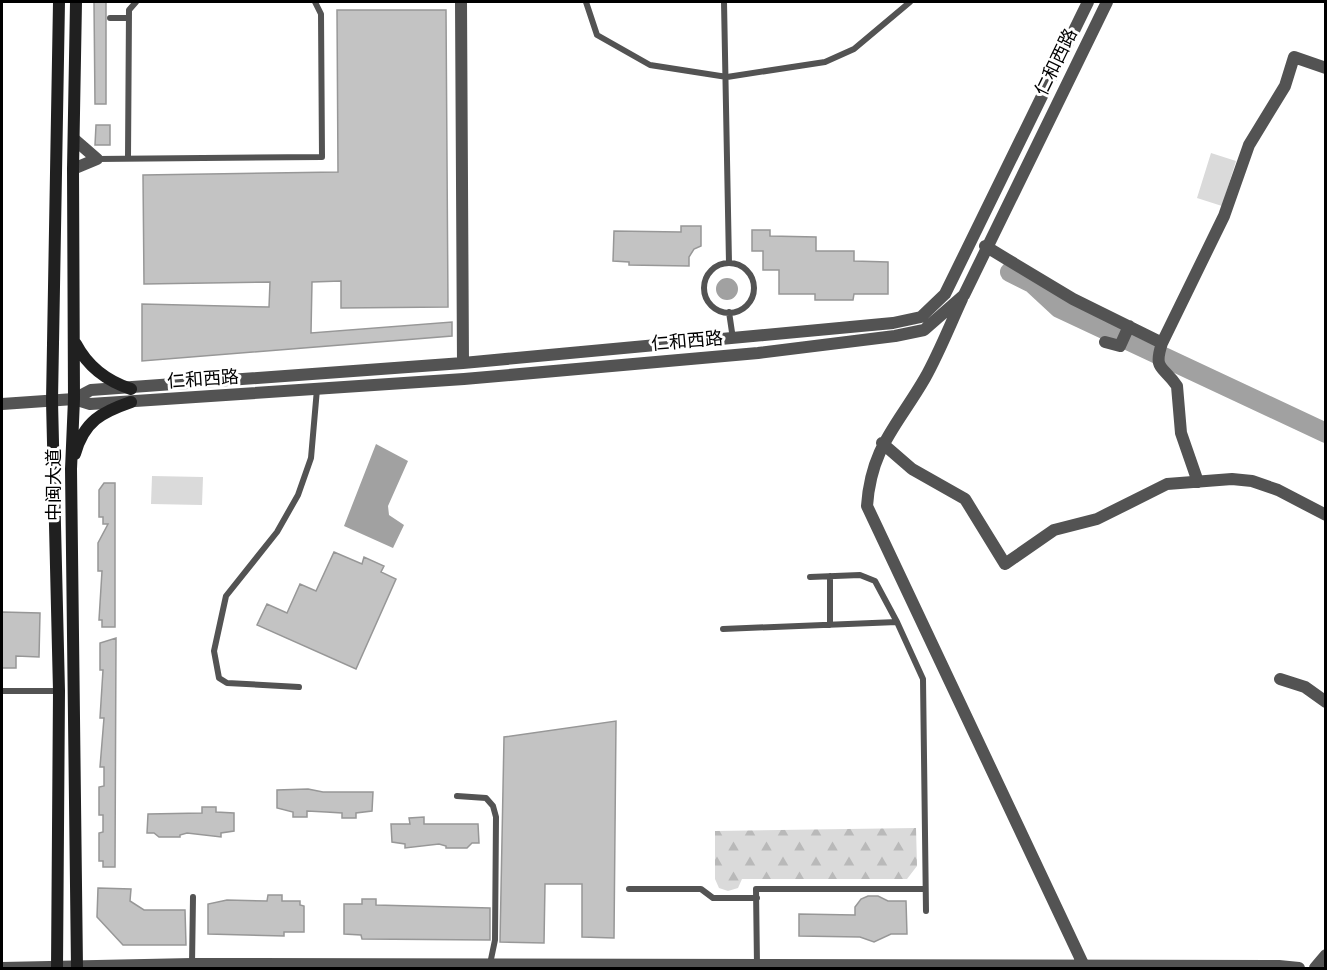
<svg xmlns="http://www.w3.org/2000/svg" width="1327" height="970" font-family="Montserrat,'Noto Sans SC',sans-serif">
	<defs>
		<pattern id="forest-firs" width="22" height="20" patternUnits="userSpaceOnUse" patternTransform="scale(1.5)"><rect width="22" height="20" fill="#dadada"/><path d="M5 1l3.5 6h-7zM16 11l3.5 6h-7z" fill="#b9b9b9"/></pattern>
	</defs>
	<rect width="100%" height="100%" fill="#fff"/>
	<path fill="url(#forest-firs)" d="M 916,828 L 917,866 L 907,879 L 742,879 L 738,888 L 728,891 L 719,888 L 715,879 L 715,831 Z"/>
	<path fill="#dadada" d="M 1211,153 L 1236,161 L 1222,206 L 1197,198 Z
		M 152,476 L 203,477 L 202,505 L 151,504 Z"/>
	<path fill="#a1a1a1" d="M716 289a11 11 0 1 1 22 0a11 11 0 1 1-22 0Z
		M 376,444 L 408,461 L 388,506 L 389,515 L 404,525 L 393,548 L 344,526 Z"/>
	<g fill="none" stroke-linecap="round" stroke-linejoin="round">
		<path stroke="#a1a1a1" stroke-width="20" d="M 1010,272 L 1032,283 L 1059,308 L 1326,433"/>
	</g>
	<path fill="#c3c3c3" stroke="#979797" stroke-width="1.5" d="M 94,2 L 106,2 L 106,104 L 95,104 Z
		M 337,10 L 446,10 L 448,307 L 341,308 L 341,281 L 312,282 L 311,333 L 452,322 L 452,336 L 142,361 L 142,304 L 269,307 L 270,282 L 144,284 L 143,175 L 338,172 Z
		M 96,125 L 110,125 L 110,145 L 95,145 Z
		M 681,226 L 701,226 L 701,246 L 694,249 L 689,257 L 689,266 L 629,265 L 629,262 L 613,261 L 614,231 L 681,232 Z
		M 752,230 L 770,230 L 770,236 L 816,237 L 816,251 L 854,251 L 854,261 L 888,262 L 888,294 L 854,294 L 853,300 L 815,300 L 815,294 L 779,294 L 779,270 L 763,270 L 763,251 L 752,251 Z
		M 104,483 L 115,483 L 115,627 L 102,627 L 102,620 L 99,620 L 102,571 L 98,571 L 98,543 L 108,524 L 103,524 L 103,517 L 99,517 L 99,490 Z
		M 334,552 L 362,564 L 364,557 L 384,566 L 381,572 L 396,579 L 356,669 L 257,625 L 267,604 L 287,613 L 300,584 L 316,591 Z
		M 2,612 L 40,613 L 39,657 L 16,656 L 16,668 L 2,668 Z
		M 116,638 L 115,867 L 103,867 L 103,861 L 99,861 L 99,833 L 103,832 L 103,815 L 99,815 L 99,787 L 104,786 L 104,767 L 100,767 L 104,718 L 100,718 L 103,670 L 100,670 L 100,643 Z
		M 616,721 L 614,938 L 582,937 L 582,884 L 545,884 L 544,943 L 500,942 L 504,737 Z
		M 308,789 L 323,792 L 373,792 L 372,811 L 356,813 L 356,818 L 342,818 L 342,813 L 326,812 L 307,811 L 307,817 L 293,817 L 293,812 L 277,808 L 277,790 Z
		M 202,807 L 216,807 L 216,812 L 234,813 L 234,831 L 221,833 L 221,837 L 187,833 L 180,835 L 180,837 L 159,837 L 154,833 L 147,833 L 148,814 L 202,813 Z
		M 424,817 L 424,824 L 478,824 L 479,843 L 472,843 L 467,848 L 446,848 L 446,846 L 439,844 L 405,848 L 405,844 L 392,842 L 391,824 L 410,824 L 409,818 Z
		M 98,888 L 131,889 L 130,901 L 144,910 L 185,910 L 186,945 L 123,945 L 97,917 Z
		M 268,895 L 282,895 L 282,901 L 300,901 L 300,905 L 304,906 L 304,932 L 284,932 L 284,936 L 208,934 L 208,904 L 227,900 L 267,901 Z
		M 868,896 L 878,896 L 888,901 L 906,901 L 907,934 L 891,934 L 874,942 L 860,937 L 799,936 L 799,914 L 855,915 L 855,907 L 861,899 Z
		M 362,899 L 376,899 L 376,905 L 490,908 L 490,940 L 362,939 L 361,935 L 344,934 L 344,904 L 362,904 Z"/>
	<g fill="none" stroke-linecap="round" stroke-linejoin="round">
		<path stroke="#535353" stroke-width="6" d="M 586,2 L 597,35 L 650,65 L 727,77 L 825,62 L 854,49 L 910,2
			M 724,2 L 729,263
			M 110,18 L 129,18
			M 128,157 L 129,10 L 136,2
			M 97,159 L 322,157 L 321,14 L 315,2
			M704 288a25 25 0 1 1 50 0a25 25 0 1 1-50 0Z
			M 729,312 L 733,339
			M 830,576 L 830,625
			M 810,577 L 860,575 L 875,581 L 897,622
			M 723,629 L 897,622 L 923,679 L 926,911
			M 299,687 L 227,683 L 219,678 L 214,651 L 226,596 L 277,532 L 298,495 L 311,458 L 317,389
			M 2,691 L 58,691
			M 457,796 L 486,798 L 493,806 L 496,817 L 495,940 L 490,964
			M 629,889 L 701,889 L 713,898 L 757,898
			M 192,964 L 193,897
			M 757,965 L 756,889 L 925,889"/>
		<path stroke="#535353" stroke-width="12" d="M 461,2 L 463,363
			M 73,169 L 97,159 L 74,139
			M 985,246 L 1073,299 L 1162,343 L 1224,216 L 1249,145 L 1285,86 L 1294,57 L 1326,68
			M 962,299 C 950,325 939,353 925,378 C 898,425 871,447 867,506 L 1084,966
			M 1105,342 L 1120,346 L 1129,326
			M 1162,343 C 1153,371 1163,365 1177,386 L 1181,433 L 1198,482
			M 74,399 L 90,404 L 464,379 L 758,353 L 895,336 L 924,330 L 964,295 L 1107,2
			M 2,404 L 74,399 L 91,390 L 463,363 L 893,323 L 921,317 L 945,294 L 1088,2
			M 882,443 L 912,469 L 965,499 L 1005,564 L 1054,530 L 1097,519 L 1167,484 L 1232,479 L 1252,481 L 1278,490 L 1326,515
			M 1280,679 L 1305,687 L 1326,702
			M 2,968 L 192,964 L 1279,966 L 1299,968
			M 1315,968 L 1326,955"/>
		<path stroke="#202020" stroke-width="12" d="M 76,2 L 73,169 L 74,399 L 71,469 L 77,968
			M 76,344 C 88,367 107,381 131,389
			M 75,454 C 84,421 102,412 131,402
			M 57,968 L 59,691 L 52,401 L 59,2"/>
	</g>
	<g text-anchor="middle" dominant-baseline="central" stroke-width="6" stroke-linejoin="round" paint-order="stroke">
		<g font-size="18" fill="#000" stroke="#fff">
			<text transform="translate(1056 62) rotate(-64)">仁和西路</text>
			<text transform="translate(687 341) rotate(-5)">仁和西路</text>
			<text transform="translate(203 379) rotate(-4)">仁和西路</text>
			<text transform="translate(54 485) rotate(-90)">中闽大道</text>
		</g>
	</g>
	<rect width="1327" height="970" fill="none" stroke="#000000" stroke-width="6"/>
</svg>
